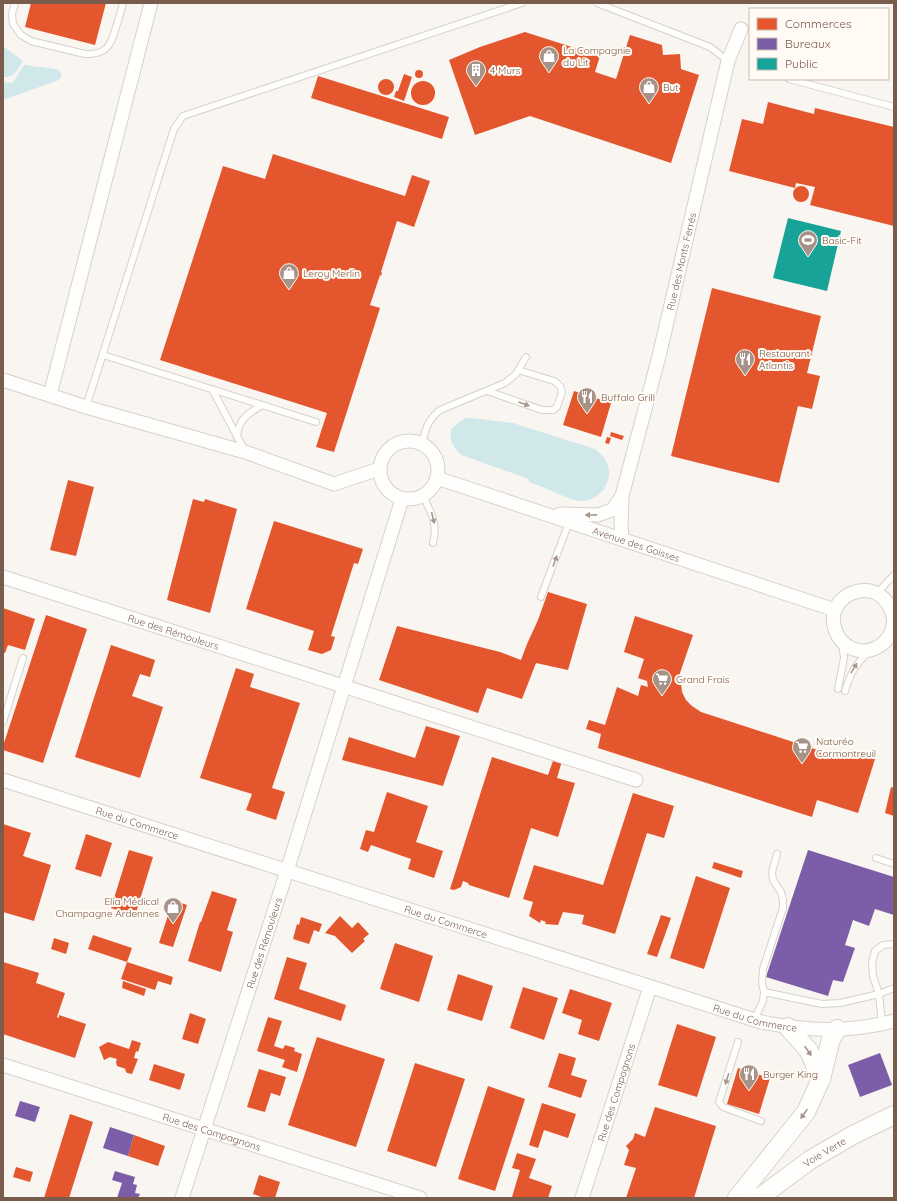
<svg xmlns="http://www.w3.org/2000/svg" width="897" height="1201" font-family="Quicksand,sans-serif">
	<rect width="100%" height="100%" fill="#f9f5f0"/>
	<path fill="#d0e8ea" d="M 3,46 L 23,61 C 18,69 14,78 3,77 Z
		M 24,65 L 56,69 L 59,70 L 62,75 L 59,80 L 3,100 L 3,82 L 13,83 Z
		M 466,418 L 472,418 L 513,423 L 595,449 C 601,454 606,459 608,466 C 613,485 597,502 579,501 C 573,500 566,497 561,495 C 550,490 540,486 529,482 L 529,479 L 461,455 C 453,447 449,441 451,429 L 461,421 Z"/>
	<path fill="#e4572e" d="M 31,3 L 106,3 L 95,45 L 25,27 Z
		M 525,32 L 600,56 L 595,72 L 616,79 L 630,35 L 662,45 L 663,55 L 680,54 L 681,69 L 699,75 L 671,163 L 530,116 L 475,135 L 449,60 L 480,47 Z
		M415 74a4 4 0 1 1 8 0a4 4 0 1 1-8 0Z
		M 404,74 L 412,77 L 404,101 L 394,97 L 396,91 L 398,91 Z
		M 318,76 L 449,117 L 442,139 L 311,98 Z
		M378 87a8 8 0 1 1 16 0a8 8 0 1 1-16 0Z
		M411 93a12 12 0 1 1 24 0a12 12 0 1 1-24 0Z
		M 768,102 L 814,114 L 815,108 L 894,127 L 894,226 L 810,205 L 815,187 L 796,183 L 795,188 L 729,171 L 742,119 L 763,124 Z
		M 273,154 L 405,196 L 412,175 L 430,181 L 414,227 L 397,221 L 381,272 L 382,273 L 381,276 L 380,275 L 370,305 L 380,308 L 334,452 L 316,447 L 327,413 L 160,360 L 223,166 L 265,179 Z
		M793 194a8 8 0 1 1 16 0a8 8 0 1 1-16 0Z
		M 712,288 L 821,316 L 807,373 L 820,376 L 812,409 L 798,406 L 779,483 L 671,456 Z
		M 574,391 L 611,403 L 601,437 L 563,425 Z
		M 611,432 L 624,436 L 622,440 L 610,436 Z
		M 607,437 L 611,438 L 609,444 L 605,443 Z
		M 68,480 L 94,487 L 76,556 L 50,550 Z
		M 193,499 L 204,502 L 205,499 L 237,509 L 210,613 L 167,600 Z
		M 274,521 L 363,549 L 358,564 L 354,563 L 331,636 L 335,637 L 331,650 L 322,654 L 308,650 L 314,631 L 246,609 Z
		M 548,592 L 587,604 L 568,670 L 536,663 L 522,699 L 487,688 L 478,713 L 379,680 L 397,626 L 500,652 L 521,660 L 527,644 L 538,620 Z
		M 3,608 L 35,619 L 25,650 L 8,645 L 5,653 L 3,653 Z
		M 46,615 L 87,629 L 43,763 L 3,750 L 3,746 Z
		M 635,616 L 693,635 L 680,673 L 681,683 L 682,692 L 686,700 L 692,706 L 701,712 L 833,755 L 841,756 L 856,753 L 875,759 L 858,813 L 817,800 L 812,817 L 598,748 L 601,734 L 586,729 L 589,720 L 605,725 L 617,687 L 638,696 L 641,685 L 648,687 L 647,681 L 638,678 L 644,659 L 624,652 Z
		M 111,645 L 155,660 L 150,677 L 140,674 L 132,696 L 163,707 L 140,778 L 75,757 Z
		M 236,668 L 254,674 L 250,687 L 300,703 L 272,788 L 285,792 L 276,820 L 246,810 L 252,794 L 200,778 Z
		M 426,726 L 460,736 L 443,786 L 342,760 L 349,737 L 415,758 Z
		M 492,757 L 548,775 L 554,758 L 562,761 L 557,778 L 575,783 L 558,837 L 531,828 L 509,898 L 469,885 L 468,883 L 463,881 L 461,887 L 459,888 L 454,890 L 450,889 Z
		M 891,787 L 894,788 L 894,816 L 885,813 Z
		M 387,792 L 428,806 L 416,842 L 443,851 L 434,878 L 408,869 L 411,859 L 371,845 L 368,852 L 360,849 L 366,830 L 374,832 Z
		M 633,793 L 674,806 L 664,838 L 647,833 L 615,934 L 582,924 L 584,915 L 563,912 L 558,925 L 545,924 L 546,922 L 541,920 L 540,923 L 529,916 L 533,902 L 523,899 L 534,865 L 603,885 Z
		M 3,824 L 31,833 L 23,856 L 51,865 L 34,921 L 3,912 Z
		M 86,834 L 112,843 L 101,877 L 75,869 Z
		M 129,850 L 153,857 L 135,916 L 111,908 Z
		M 714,862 L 743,871 L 741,878 L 712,868 Z
		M 696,876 L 730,888 L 704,969 L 670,958 Z
		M 212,891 L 237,899 L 227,930 L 233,932 L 221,972 L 188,961 L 200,922 L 201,922 Z
		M 173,900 L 187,905 L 173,947 L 159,943 Z
		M 661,915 L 671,918 L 657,957 L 647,954 Z
		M 340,916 L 352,928 L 358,922 L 369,934 L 363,939 L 365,941 L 352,953 L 335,936 L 325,933 Z
		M 301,917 L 322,924 L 319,932 L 314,930 L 309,944 L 293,939 L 297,924 L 299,925 Z
		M 93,935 L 132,948 L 127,962 L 88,949 Z
		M 54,938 L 69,943 L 66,954 L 51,949 Z
		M 395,943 L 433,956 L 419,1002 L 380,989 Z
		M 287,957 L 307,963 L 299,989 L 346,1005 L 341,1021 L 274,999 Z
		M 3,962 L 39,973 L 36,983 L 65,993 L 57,1017 L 59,1018 L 59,1015 L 86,1024 L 75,1058 L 3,1034 Z
		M 127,962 L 173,977 L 171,985 L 158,981 L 155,990 L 121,979 Z
		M 458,974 L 493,986 L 482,1021 L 447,1010 Z
		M 123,981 L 146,989 L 144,996 L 122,988 Z
		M 523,987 L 558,998 L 544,1040 L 510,1028 Z
		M 570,989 L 612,1003 L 599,1041 L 578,1034 L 582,1020 L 562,1013 Z
		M 190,1013 L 206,1019 L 198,1044 L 182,1039 Z
		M 268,1017 L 282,1021 L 274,1046 L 283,1049 L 285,1045 L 295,1048 L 294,1051 L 302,1054 L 297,1072 L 282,1067 L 285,1060 L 257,1051 Z
		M 677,1024 L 716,1037 L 697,1097 L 658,1085 Z
		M 317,1037 L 385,1059 L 356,1147 L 288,1125 Z
		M 132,1040 L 141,1043 L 138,1052 L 136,1051 L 134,1058 L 138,1059 L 132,1074 L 127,1073 L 125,1070 L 126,1069 L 117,1066 L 116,1062 L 117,1059 L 110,1057 L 104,1060 L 99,1047 L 108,1042 L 129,1049 Z
		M 559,1053 L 576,1058 L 571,1075 L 587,1080 L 581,1098 L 548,1087 Z
		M 415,1063 L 465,1079 L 436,1167 L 387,1151 Z
		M 154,1064 L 185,1074 L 180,1090 L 149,1080 Z
		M 738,1068 L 770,1078 L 759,1114 L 727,1104 Z
		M 259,1069 L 286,1077 L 280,1096 L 271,1093 L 265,1112 L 247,1107 Z
		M 488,1086 L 525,1099 L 495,1191 L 458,1179 Z
		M 542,1103 L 576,1114 L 568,1138 L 544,1130 L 538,1148 L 529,1145 Z
		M 655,1107 L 716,1126 L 694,1198 L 626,1198 L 636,1168 L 624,1165 L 629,1150 L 626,1146 L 633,1139 L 635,1133 L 645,1137 Z
		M 70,1114 L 93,1122 L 69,1198 L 44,1198 Z
		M 134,1135 L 165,1146 L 158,1166 L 128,1156 Z
		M 517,1153 L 536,1159 L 529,1178 L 552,1186 L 548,1198 L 516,1198 L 512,1197 L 520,1170 L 512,1168 Z
		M 16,1167 L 33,1172 L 30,1182 L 13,1177 Z
		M 259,1175 L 280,1182 L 275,1198 L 264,1198 L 253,1194 Z"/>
	<path fill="#7b5ea7" d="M 808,850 L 894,877 L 894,915 L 875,909 L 869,926 L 853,920 L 845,945 L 855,948 L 843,982 L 833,980 L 828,996 L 766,977 Z
		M 880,1053 L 892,1085 L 860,1097 L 848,1065 Z
		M 20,1101 L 40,1107 L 35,1122 L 15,1116 Z
		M 110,1127 L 134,1135 L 128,1156 L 103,1148 Z
		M 115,1171 L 135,1177 L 133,1184 L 137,1185 L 135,1193 L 140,1194 L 138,1198 L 117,1198 L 122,1183 L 112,1180 Z"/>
	<path fill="#17a398" d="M 788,218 L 841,231 L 827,291 L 773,278 Z"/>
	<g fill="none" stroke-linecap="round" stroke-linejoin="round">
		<g stroke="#d7d1cb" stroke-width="8">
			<path id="lane" d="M 15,3 L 12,14 L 13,24 L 21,35 L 31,41 L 85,54 C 106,55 111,46 116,27 C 119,19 121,11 123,3
				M 597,3 L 710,47 L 728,61
				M 789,79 L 894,107
				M 103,355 L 316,422
				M 212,389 L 245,451
				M 487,391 L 542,410 L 553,410 L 557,407 L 562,392 L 560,386 L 554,381 L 518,370
				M 86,407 L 174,129 L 183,116 L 522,3
				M 237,437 C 239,418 247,415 262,405
				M 422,444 C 426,428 427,421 440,410 L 505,383 L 516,374 L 526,357
				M 423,496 C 431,512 438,524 433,543
				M 877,593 L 894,575
				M 541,597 L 569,522
				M 838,689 L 844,658 L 842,643
				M 845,691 C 850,675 855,664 868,653
				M 3,722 L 23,658
				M 876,858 L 894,864
				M 764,992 L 822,1004 L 840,1003 L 879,994 L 894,988
				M 754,1020 L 763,1001 L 764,992 L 762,983 L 763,969 L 783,908 L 783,900 L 781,892 L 773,880 L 772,872 L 777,854
				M 882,1024 L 879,994 L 873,976 L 872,963 L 875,951 L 883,945 L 894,944
				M 738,1042 L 719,1102 L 723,1107 L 761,1121"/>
		</g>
		<g stroke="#d7d1cb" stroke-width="15">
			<g id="street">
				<path d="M 3,380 L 86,407 L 245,452 L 334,484 L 379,469"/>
				<path d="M 50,395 L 151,3"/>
				<circle cx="409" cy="470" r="29"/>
				<path id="s1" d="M 437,478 L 835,610"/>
				<path d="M 560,514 L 598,515 L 612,510 L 622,496"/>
				<path id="s2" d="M 622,539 L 621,524 L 622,496 L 659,356 L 728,61 L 741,29"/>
				<path id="s3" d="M 3,577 L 636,780"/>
				<path d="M 894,621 C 886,569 822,592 835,629 C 838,639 844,645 853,649 C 868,655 887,646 892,630 C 893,627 893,624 894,621"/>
				<path id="s4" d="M 3,780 L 761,1022 C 807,1031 848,1033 894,1021"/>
				<path id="s5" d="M 3,1065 L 420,1198"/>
				<path id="s6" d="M 182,1198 L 287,871 L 402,499"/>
				<path id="s7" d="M 582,1198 L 650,987"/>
			</g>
		</g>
		<g stroke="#d9d2cb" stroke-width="20">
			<g id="secondary">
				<path d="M 788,1027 L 809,1051 L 821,1079"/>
				<path d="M 737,1198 L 806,1112 L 821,1079 L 831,1039 L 837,1029"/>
				<path id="s8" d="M 759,1198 L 810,1160 L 853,1135 L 894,1115"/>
			</g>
		</g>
		<use href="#lane" stroke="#fefefd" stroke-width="6"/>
		<use href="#street" stroke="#fefefd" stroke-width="13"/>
		<use href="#secondary" stroke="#fefefd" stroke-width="18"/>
	</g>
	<defs><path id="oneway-solid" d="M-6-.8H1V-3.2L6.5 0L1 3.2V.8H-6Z"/></defs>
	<g fill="#a8958b">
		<use href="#oneway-solid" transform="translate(524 404) rotate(20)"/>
		<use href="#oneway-solid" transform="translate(591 515) rotate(179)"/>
		<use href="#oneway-solid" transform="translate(433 518) rotate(76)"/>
		<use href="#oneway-solid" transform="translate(555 561) rotate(-70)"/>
		<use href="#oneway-solid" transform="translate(854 668) rotate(-59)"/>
		<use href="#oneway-solid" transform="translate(808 1051) rotate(55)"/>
		<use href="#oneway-solid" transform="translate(727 1079) rotate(107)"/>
		<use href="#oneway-solid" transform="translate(804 1114) rotate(125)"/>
	</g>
	<defs>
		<g id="shop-pin" transform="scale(1)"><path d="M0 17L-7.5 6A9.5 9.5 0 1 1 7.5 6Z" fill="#a69286" stroke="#fffaf3"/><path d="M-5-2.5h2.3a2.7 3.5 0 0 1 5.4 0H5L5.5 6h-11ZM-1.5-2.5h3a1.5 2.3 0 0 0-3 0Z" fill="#fff"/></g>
		<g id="building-pin" transform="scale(1)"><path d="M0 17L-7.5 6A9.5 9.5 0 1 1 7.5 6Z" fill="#a69286" stroke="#fffaf3"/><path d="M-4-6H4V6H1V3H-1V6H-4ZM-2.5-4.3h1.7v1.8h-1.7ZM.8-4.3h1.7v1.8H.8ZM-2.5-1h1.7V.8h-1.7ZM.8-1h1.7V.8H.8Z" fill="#fff"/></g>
		<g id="stadium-pin" transform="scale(1)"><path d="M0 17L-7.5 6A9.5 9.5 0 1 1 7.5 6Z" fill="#a69286" stroke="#fffaf3"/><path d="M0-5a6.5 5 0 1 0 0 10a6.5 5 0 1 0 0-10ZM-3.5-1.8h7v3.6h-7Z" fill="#fff"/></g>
		<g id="restaurant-pin" transform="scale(1)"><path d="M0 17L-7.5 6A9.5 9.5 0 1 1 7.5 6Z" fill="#a69286" stroke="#fffaf3"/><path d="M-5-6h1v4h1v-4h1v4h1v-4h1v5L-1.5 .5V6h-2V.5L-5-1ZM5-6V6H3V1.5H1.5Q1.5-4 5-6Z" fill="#fff"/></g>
		<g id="supermarket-pin" transform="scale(1)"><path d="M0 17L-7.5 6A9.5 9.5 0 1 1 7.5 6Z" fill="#a69286" stroke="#fffaf3"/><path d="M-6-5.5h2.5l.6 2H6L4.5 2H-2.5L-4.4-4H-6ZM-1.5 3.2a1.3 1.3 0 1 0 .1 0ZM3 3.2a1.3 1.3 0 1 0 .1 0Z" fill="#fff"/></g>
	</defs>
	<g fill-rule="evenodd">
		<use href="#shop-pin" x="549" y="56"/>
		<use href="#building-pin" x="476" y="70"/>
		<use href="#shop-pin" x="649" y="87"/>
		<use href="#stadium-pin" x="808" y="240"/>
		<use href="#shop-pin" x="289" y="273"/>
		<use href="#restaurant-pin" x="745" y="359"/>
		<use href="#restaurant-pin" x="587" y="397"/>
		<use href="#supermarket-pin" x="662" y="679"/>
		<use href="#supermarket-pin" x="802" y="747"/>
		<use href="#shop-pin" x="173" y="907"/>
		<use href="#restaurant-pin" x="749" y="1074"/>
	</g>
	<g text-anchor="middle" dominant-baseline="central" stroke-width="4" stroke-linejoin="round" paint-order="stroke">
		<g font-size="10" fill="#7a5c4d" stroke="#fffaf3" text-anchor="start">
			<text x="563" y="50">La Compagnie<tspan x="563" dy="12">du Lit</tspan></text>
			<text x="490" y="70">4 Murs</text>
			<text x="663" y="87">But</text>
			<text x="822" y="240">Basic-Fit</text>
			<text x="303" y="273">Leroy Merlin</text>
			<text x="759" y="353">Restaurant<tspan x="759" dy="12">Atlantis</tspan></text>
			<text x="601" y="397">Buffalo Grill</text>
			<text x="676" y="679">Grand Frais</text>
			<text x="816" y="741">Naturéo<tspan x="816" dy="12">Cormontreuil</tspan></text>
			<text x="159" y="901" text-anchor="end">Elia Médical<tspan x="159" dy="12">Champagne Ardennes</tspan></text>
			<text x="763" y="1074">Burger King</text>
		</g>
		<g font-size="10" fill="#7a5c4d" stroke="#fffaf3">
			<text stroke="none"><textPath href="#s2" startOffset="285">Rue des Monts Ferrés</textPath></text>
			<text stroke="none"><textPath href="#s1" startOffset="210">Avenue des Goisses</textPath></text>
			<text stroke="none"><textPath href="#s3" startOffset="179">Rue des Rémouleurs</textPath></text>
			<text stroke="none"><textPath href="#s4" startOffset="141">Rue du Commerce</textPath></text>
			<text stroke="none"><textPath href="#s4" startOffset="465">Rue du Commerce</textPath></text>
			<text stroke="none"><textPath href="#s6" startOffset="268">Rue des Rémouleurs</textPath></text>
			<text stroke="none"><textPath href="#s4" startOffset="789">Rue du Commerce</textPath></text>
			<text stroke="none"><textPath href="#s7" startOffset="111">Rue des Compagnons</textPath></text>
			<text stroke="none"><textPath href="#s5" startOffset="219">Rue des Compagnons</textPath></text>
			<text stroke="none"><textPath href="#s8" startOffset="80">Voie Verte</textPath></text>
		</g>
	</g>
	<rect width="897" height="1201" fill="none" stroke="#7a5c4d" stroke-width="8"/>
	<rect x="749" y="8" width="140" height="72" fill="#fffaf3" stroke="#cabbb1"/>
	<rect x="757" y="18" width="20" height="12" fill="#e4572e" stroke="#cabbb1"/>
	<text x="785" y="28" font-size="12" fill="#7a5c4d">Commerces</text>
	<rect x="757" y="38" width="20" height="12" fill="#7b5ea7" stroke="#cabbb1"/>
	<text x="785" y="48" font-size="12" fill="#7a5c4d">Bureaux</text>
	<rect x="757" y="58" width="20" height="12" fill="#17a398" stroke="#cabbb1"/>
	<text x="785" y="68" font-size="12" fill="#7a5c4d">Public</text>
</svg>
